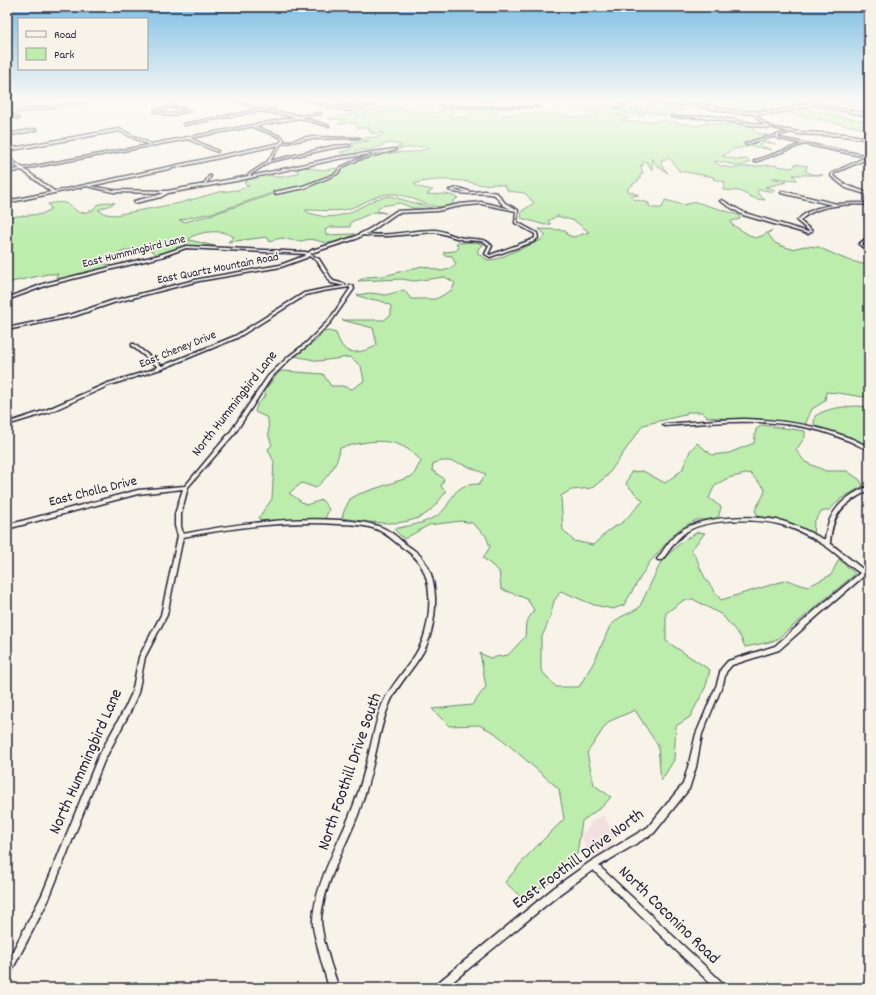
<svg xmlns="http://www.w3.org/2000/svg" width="876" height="995" font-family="Dekko,sans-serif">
	<rect width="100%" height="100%" fill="#f7f3e8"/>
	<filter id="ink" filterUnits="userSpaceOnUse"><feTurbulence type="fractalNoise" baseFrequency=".025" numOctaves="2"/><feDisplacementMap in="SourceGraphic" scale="8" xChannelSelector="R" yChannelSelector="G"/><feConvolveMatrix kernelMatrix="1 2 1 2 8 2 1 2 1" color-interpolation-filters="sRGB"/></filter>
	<g filter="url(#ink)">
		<path fill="#f2e0e1" d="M 371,100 L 434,100 L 441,108 L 437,110 L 365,127 L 335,117 L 391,105 Z
			M 604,815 L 615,836 L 610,851 L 597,859 L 586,848 L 581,835 L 591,825 L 590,822 Z"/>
		<path fill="#bcedad" stroke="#6f8874" d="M 639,100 L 720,100 L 746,102 L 813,100 L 807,104 L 792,107 L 869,122 L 869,130 L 779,111 L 738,111 L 702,106 Z
			M 827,100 L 869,101 L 869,108 Z
			M 620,103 L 625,104 L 615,107 L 615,110 L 642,110 L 634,106 L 646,106 L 658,103 L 683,110 L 667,116 L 646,112 L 638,113 L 645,116 L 628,114 L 615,115 L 630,118 L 620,120 L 632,122 L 666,121 L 698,126 L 707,123 L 730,125 L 728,122 L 731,122 L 756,127 L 752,129 L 757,133 L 767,135 L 745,143 L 766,138 L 761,141 L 775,144 L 766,142 L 759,145 L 772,150 L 752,146 L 734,149 L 722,156 L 738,160 L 747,159 L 751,162 L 741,166 L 717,161 L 714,162 L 721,166 L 731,168 L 772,165 L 790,168 L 794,167 L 795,164 L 808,166 L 805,170 L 811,174 L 823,175 L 793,175 L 797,180 L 772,178 L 787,182 L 765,187 L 775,190 L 773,192 L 759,189 L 757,193 L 765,200 L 756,199 L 739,191 L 723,190 L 725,182 L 713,179 L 714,177 L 679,171 L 670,158 L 667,158 L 667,160 L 662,159 L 661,165 L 668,173 L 657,166 L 652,158 L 652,170 L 647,162 L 643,161 L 643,166 L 640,165 L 643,173 L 640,175 L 640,179 L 627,189 L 628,191 L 639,195 L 631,196 L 633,199 L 649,203 L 649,206 L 652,208 L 662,208 L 665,200 L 683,205 L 696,202 L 739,215 L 740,219 L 731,221 L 731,224 L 754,238 L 762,236 L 772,230 L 768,234 L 775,243 L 782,246 L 792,249 L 805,246 L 818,247 L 845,259 L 869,266 L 869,397 C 854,397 841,392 826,392 L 825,401 L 812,409 L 805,425 L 707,417 L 702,412 L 687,412 L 686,415 L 680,416 L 643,425 L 607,476 L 592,488 L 571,490 L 561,496 L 563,530 L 574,541 L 593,545 L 609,530 L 623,522 L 643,501 L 626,484 L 631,472 L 643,471 L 665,483 L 682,470 L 690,451 L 697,443 L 712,455 L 729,453 L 754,443 L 756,429 L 763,425 L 805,431 L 805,437 L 796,450 L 805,462 L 826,471 L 847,471 L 860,480 L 863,486 L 842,498 L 829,510 L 821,512 L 814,522 L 813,536 L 780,520 L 759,517 L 755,511 C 758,502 764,498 765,489 L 750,473 L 728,478 L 715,485 L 709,498 L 721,507 L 718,519 L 696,520 L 678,530 L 649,563 L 624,605 L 613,609 L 594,605 L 561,591 L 554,601 L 550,618 L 541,639 L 541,670 L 556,687 L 579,687 L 595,660 L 610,626 L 619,618 L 639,608 L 662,560 L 684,540 L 698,532 L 705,533 L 691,550 C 697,557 698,562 701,570 C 706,581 714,590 721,600 L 787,580 L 807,587 L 831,575 L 839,559 L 855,574 L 775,641 L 745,647 L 740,636 L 722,615 L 693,599 L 684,600 L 666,613 L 666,641 L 710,670 L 706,686 L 690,717 L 676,726 L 674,760 L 661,781 L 658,746 L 635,710 L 608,722 L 587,753 L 594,785 L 611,797 L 603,806 L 582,821 L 577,854 L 558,878 L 522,898 L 505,882 L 529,854 L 564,819 L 559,789 L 495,733 L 479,725 L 449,726 L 432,709 L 472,705 L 486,687 L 480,653 L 490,658 L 508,655 L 525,637 L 526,623 L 534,610 L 527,599 L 501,589 L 499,571 L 483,558 L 490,547 L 486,536 L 472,523 L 461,521 L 429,525 L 404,539 L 394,529 C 407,526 423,524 435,517 C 456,505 447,484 479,484 L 486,474 C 470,468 449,455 433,464 L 432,470 L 444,479 L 441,486 L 446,492 C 440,499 434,508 427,513 C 405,529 367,522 342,518 L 344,511 L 350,499 L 359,494 L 413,476 L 421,461 C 398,434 370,440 340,448 C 338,465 328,476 316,488 L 302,483 L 289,493 L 306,505 L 322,500 L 329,509 L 325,519 L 260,521 L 259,517 L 272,499 L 274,462 L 268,449 L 272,445 L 269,437 L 268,418 L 255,412 L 257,405 L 266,395 L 264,391 L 279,372 L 283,371 L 323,374 L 331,386 L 342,386 L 352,389 L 364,381 L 361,366 L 350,357 L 319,361 L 294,356 L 316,341 L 323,332 L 329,331 L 336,333 C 338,338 340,344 344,348 C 351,356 370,350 377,345 L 373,328 L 342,320 L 384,320 L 391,315 L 391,306 C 381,298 368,301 357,295 L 370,293 L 386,295 L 404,290 L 411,299 L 436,299 L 452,290 L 455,283 L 445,277 L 414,281 L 401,279 L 358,281 L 366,277 L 384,276 L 422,266 L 441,271 L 450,269 L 456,265 L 452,256 L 444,255 L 444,252 L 455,251 L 459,248 L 456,243 L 478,242 L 482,245 L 478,249 L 478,254 L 488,260 L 497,259 L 541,240 L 546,235 L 539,229 L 565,230 L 567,235 L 574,237 L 589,232 L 575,221 L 557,216 L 548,221 L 551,224 L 545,225 L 521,218 L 522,211 L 534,203 L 525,193 L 508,191 L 505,186 C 494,182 486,186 478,184 C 461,179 431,178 414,184 L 418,187 L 433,190 L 427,194 C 441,196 444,191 458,198 L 453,201 L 453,205 C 429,212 417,196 394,194 C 377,193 364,204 348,209 C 335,212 319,210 305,210 L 309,213 L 325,217 L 337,216 L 349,213 L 376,199 L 390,196 L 435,209 L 412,208 L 400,203 L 381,206 L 377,211 L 386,213 L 374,212 L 351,222 L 350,227 L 330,227 L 325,230 L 326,235 L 355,234 C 349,237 340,243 333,243 C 325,244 321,241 315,240 C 309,238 305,241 299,241 C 286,241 284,234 270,242 L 267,237 L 228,242 L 234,237 C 222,229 203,231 191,237 L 189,240 L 215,246 L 185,247 L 160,255 C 155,255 154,251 149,249 C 140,244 112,255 102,260 L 103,263 L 112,266 L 111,268 L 54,281 L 58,274 L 48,274 L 7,283 L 7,217 L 42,214 L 51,209 L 48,204 C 54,203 62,201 67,204 C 80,211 75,216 93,210 L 97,205 L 107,202 L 115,203 L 98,210 L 106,214 L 115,215 L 180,203 L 219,192 L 238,190 L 249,186 L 244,183 L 251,178 L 269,174 C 277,180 287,176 296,174 L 298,173 L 297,170 L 304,167 L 322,170 L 340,168 L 334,174 L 304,186 L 275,192 L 216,212 L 179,220 L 185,222 L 217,213 L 276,193 L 317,184 L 339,174 L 343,167 L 362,159 L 385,153 L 414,152 L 430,148 L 425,146 L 397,149 L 395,148 L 402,146 L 401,145 L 389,143 L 371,150 L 356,150 L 355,152 L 360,154 L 358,154 L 342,156 L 343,154 L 340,152 L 349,150 L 354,146 L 350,144 L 369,141 L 346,139 L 379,137 L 384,133 L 370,133 L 371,131 L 368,130 L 370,128 L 358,128 L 356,126 L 357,123 L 338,124 L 347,120 L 328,119 L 385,107 L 387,107 L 368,112 L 363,116 L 393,111 L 394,109 C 402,107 410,113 419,113 C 430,114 440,110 452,110 L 453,111 L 449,117 L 457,118 L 471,116 L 469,112 C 488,110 483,103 500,115 C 515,115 529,113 544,113 C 562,113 582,123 599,113 L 573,109 L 578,108 L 577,107 Z
			M 857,406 L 869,407 L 869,446 L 816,427 L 814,424 L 815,416 C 827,408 842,407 857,406 Z"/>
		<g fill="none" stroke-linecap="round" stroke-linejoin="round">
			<g stroke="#22223b" stroke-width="3">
				<path id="street" d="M 25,100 L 27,100 L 33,102 L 7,107 L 7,105 L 30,102 Z
					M 169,100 L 173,100 L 173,103 L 170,106 L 185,108 L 190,111 L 169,116 L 154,111 L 168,106 L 171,103 L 171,101 ZM 169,107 L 184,108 L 187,111 L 169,114 L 157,111 Z
					M 235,100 L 237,100 L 259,110 L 274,107 L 275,108 L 262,111 L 292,114 L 299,116 L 321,113 L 320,114 L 301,117 L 329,126 L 327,126 L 299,118 L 190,138 L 218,151 L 217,152 L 188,139 L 24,169 L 54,191 L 57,191 L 280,143 L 282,140 L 280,137 L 253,127 L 254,126 L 282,137 L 284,140 L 282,143 L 307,137 L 360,138 L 307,139 L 281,144 L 270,161 L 333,146 L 349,145 L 350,146 L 333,148 L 269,162 L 250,175 L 251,176 L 338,157 L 395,149 L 396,150 L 358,160 L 343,167 L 337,174 L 305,188 L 275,194 L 274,192 L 303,186 L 335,174 L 341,167 L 356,160 L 384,152 L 338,159 L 236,181 L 168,193 L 161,197 L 135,203 L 134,201 L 159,195 L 164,193 L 113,192 L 87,186 L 7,203 L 7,201 L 51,192 L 22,170 L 7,173 L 7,171 L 20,169 L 7,159 L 7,157 L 23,168 L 149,145 L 119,131 L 7,151 L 7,149 L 119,129 L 151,144 L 296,117 L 292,116 L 259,111 L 184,125 L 183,124 L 257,110 ZM 279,145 L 267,162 L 248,175 L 249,176 L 167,191 L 113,190 L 90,186 Z
					M 305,100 L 306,100 L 348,109 L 370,105 L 359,102 L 335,106 L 334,105 L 359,100 L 374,105 L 348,111 Z
					M 435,100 L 437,100 L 442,106 L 540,107 L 443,107 L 442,108 Z
					M 481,100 L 493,100 L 492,101 Z
					M 526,100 L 596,100 L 595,101 Z
					M 638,100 L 640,100 L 618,108 L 616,108 Z
					M 811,103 L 869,114 L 869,116 L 810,104 Z
					M 7,111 L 8,112 L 19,119 L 17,119 L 7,113 Z
					M 754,112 L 765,124 L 775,128 L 799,132 L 845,134 L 869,138 L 869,140 L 845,136 L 799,134 L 790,132 L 778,136 L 779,138 L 869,156 L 869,158 L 834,173 L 833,176 L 848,186 L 869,193 L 869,195 L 846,188 L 831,176 L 832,173 L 866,157 L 804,144 L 755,162 L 754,161 L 802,144 L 777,138 L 776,136 L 757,141 L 746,145 L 745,144 L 756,140 L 789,132 L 770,127 L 769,128 L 710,118 L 671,117 L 710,116 L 768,126 L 763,124 L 753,113 Z
					M 36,129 L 37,130 L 7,136 L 7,134 Z
					M 209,176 L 211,176 L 205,185 L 203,185 Z
					M 459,188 L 471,192 L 485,191 L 497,193 L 505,203 L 518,210 L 517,222 L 537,233 L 538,238 L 533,242 L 490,257 L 485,254 L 489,246 L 487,244 L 481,241 L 463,240 L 440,233 L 433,232 L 389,236 L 372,236 L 363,235 L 356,239 L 314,252 L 310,254 L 319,259 L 333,281 L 345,284 L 345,286 L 331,283 L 317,261 L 309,256 L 306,258 L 281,267 L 199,281 L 113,303 L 75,316 L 7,330 L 7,328 L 73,314 L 111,301 L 199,279 L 280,265 L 304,256 L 306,254 L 186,248 L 161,257 L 48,285 L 7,300 L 7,298 L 46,283 L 159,255 L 186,246 L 306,252 L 308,253 L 312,250 L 354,237 L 371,228 L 396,211 L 437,209 L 460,204 L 481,202 L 511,209 L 503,205 L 495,195 C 480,191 463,197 449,190 ZM 453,190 L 459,190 L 466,192 L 460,192 ZM 481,204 L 516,211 L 515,223 L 535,234 L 535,238 L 531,240 L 490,255 L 488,254 L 492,246 C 485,237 475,240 464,238 C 453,237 444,230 434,230 C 411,230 389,237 366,234 L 373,230 L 397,213 L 437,211 L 460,206 Z
					M 782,191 L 837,204 L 853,203 L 869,203 L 869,205 C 849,203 814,205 800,221 L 812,231 L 808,234 L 743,215 L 720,201 L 722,200 L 745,213 L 808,232 L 809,231 L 797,221 C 806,210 820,207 833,205 L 781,193 Z
					M 868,237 L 869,237 L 869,239 L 862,244 L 867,248 L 867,249 L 866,250 L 859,244 Z
					M 351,285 L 353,286 L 354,289 L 331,322 L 307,346 L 291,358 L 271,378 L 235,433 L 188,487 L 181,514 L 181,526 L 183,534 C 234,524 287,517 339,520 C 352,521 366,522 378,526 C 388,529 396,536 404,543 C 411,548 418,552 423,559 C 438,579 437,609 431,632 C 425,660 399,679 389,705 C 381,724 378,744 373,764 C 369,781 364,798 358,815 C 345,848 324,883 321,919 C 321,926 323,933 324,940 C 328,956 333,972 339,988 L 329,988 C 325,973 320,959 317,944 C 315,936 312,928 313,920 C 315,885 336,848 349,817 C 358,796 364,774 369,753 C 373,737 376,720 382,705 C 393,679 418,660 425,633 C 431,611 432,583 420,564 C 416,557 409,552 402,547 C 394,541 386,533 376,529 C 365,525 350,524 338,524 C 286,520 234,528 183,537 L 167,615 L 145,657 L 138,693 L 130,712 L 104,761 L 48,901 L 10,974 L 7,975 L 7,962 L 42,895 L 98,757 L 125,708 L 132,693 L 139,657 L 161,615 L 178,536 L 175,526 L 175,514 L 183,489 L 138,494 L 7,529 L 7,525 L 138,490 L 185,486 L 231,431 L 268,376 L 289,356 L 305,344 L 329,320 L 350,289 L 350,287 L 323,291 L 306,295 L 237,338 L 164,368 L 163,369 L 161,369 L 110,385 L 50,412 L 7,425 L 7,423 L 46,410 L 108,383 L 151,370 L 158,367 L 132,346 L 132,344 L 134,344 L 162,366 L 235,336 L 304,293 L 323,289 Z
					M 743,419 C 778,420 813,424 847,437 C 854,439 862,444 869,447 L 869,450 C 860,447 853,442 844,439 C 837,436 828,433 821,431 C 771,417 716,422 665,426 L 663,425 L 665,424 L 717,420 Z
					M 869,486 L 869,490 C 843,504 832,513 830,543 L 860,567 L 869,573 L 869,577 L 865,575 L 822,612 L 779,650 L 732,665 L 726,672 L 723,684 L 702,734 L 696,767 L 689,789 L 654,833 L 599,866 L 725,985 L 727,988 L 715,988 L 593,870 L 561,893 L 445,988 L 433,988 L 435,985 L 555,887 L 590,862 L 648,827 L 683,784 L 688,767 L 696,734 L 717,684 L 721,669 L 728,661 L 775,646 L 818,608 L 860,573 C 847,565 837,553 824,545 C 811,537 797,529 782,525 C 759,518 706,518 686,532 C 676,539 669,551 662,560 L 658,560 L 657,559 L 658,558 C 665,548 672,536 682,530 C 704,515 757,515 782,521 C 797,525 811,533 825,540 C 827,512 844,496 869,486 Z"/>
			</g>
			<g stroke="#22223b" stroke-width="3">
				<path id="secondary" d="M 94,100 L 93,101 L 7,114 L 7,112 Z
					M 634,100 L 702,105 L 735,111 L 763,112 L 777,111 L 807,104 L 815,100 L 817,100 L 809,106 L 777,113 L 763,114 L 735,113 L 702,107 Z"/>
			</g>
			<use href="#street" fill="#f7f3e8" fill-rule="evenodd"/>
			<use href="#secondary" fill="#f7f3e8" fill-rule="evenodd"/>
		</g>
	</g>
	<linearGradient id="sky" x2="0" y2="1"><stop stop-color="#7ebee4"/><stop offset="0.42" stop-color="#fbfaf5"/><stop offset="1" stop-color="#fbfaf5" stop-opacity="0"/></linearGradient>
	<rect width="876" height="239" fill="url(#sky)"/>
	<g text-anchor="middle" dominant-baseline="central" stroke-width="3.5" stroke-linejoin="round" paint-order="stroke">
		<g font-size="12" fill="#22223b" stroke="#f7f3e8">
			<text transform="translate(134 252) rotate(-14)">East Hummingbird Lane</text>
			<text transform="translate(218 269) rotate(-11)">East Quartz Mountain Road</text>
			<text transform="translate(178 350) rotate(-22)">East Cheney Drive</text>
		</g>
		<g font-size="14" fill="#22223b" stroke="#f7f3e8">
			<text transform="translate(235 404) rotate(-52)">North Hummingbird Lane</text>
			<text transform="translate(93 492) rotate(-14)">East Cholla Drive</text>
		</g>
		<g font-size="17" fill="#22223b" stroke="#f7f3e8">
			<text transform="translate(87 762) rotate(-66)">North Hummingbird Lane</text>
			<text transform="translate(351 772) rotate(-71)">North Foothill Drive South</text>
			<text transform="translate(579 860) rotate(-36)">East Foothill Drive North</text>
			<text transform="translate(668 916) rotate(44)">North Coconino Road</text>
		</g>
	</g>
	<rect width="876" height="995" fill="none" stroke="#f7f3e8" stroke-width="24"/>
	<rect x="12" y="12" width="852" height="971" fill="none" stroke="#22223b" stroke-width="1.5" filter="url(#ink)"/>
	<rect x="18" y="18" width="130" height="52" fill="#f7f3e8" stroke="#a29fa3"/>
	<rect x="26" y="31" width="20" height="6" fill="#f7f3e8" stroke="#a29fa3"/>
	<text x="54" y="38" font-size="12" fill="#22223b">Road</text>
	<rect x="26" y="48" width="20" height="12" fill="#bcedad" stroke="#a29fa3"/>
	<text x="54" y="58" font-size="12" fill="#22223b">Park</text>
</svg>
